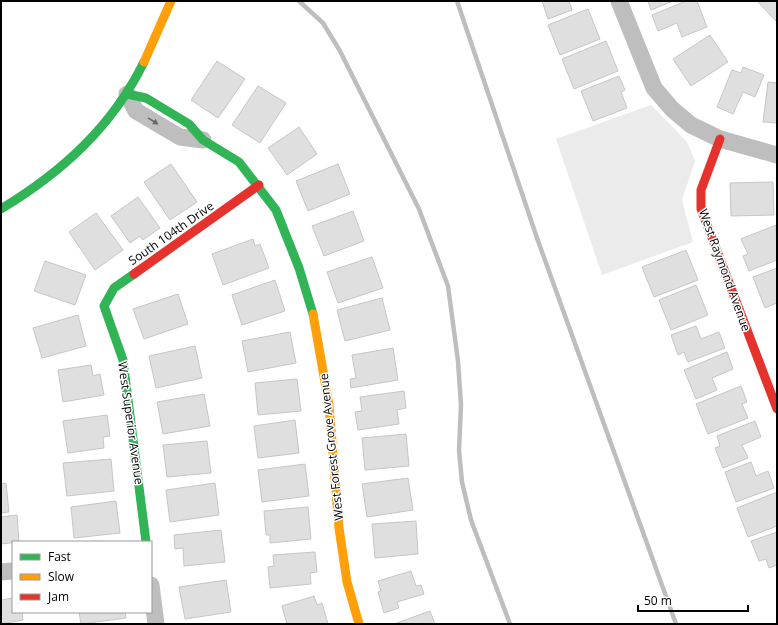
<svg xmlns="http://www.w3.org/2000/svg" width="778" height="625" font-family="'Open Sans',sans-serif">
	<rect width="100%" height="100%" fill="#fff"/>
	<path fill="#ebebeb" d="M 651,105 L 687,142 L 695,161 L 682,200 L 693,242 L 602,275 L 556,139 Z"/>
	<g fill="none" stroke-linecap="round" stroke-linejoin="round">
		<path stroke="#bebebe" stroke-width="4.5" d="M 299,1 L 323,23 L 340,51 L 419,209 L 448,286 L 458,361 L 461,405 L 459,450 L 462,482 L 471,520 L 510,624
			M 457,1 L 537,238 L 676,624"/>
	</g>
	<path fill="#dfdfdf" stroke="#c6c6c6" d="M 542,1 L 569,1 L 572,10 L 548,19 Z
		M 648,1 L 673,1 L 651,10 Z
		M 686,1 L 697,1 L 707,27 L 682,37 L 677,23 L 658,31 L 652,15 Z
		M 757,1 L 777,1 L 777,20 L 776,21 Z
		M 588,9 L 600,39 L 560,55 L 548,25 Z
		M 710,35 L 728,62 L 691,86 L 673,59 Z
		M 606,41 L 618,71 L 574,89 L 562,59 Z
		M 217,61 L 245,79 L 218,118 L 191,100 Z
		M 743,67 L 764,75 L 755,97 L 743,92 L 733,114 L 717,107 L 732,70 L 741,73 Z
		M 619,76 L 625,90 L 621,92 L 627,108 L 593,121 L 581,91 Z
		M 768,82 L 777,83 L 777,123 L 763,122 Z
		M 258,86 L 286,103 L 260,143 L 232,125 Z
		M 299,127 L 317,154 L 287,175 L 268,148 Z
		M 171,164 L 197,202 L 170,220 L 144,182 Z
		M 338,164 L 350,194 L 308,211 L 296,181 Z
		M 773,182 L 774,215 L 731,216 L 730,183 Z
		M 138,197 L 160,228 L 143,240 L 140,236 L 130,243 L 111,216 Z
		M 353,211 L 364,241 L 324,256 L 312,226 Z
		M 96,213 L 123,250 L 95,270 L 69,232 Z
		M 776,225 L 777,260 L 749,271 L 743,256 L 748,254 L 741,239 Z
		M 253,239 L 255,246 L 260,244 L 269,268 L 223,285 L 212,254 Z
		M 686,250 L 698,280 L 654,297 L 642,267 Z
		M 372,257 L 383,288 L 338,303 L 327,272 Z
		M 45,261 L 86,275 L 75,305 L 34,291 Z
		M 777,268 L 777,303 L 765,308 L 753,277 Z
		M 275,280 L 285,311 L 242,325 L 232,295 Z
		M 696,285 L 708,315 L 671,330 L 659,300 Z
		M 178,294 L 188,324 L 144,339 L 133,309 Z
		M 382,298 L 390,330 L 345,341 L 337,310 Z
		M 78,315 L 86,346 L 42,358 L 33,328 Z
		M 696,326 L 701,339 L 719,332 L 725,348 L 688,362 L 684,352 L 678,355 L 671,335 Z
		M 290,332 L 296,363 L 248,372 L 242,341 Z
		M 195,346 L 202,378 L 156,388 L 149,356 Z
		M 393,348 L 398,380 L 351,388 L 350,379 L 356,378 L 352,355 Z
		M 727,352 L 733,369 L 712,378 L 717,390 L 696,399 L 684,370 Z
		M 91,365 L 93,376 L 100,374 L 104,395 L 63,402 L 58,370 Z
		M 297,379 L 301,411 L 258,415 L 255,383 Z
		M 741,386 L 747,402 L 742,404 L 748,418 L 708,434 L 696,404 Z
		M 404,391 L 406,408 L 397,410 L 399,424 L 358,430 L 355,412 L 362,411 L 360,397 Z
		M 204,394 L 210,426 L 163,434 L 157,402 Z
		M 107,415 L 110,436 L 103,437 L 104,448 L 68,453 L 63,421 Z
		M 295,420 L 299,453 L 258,458 L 254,426 Z
		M 755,421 L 761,437 L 742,445 L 748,458 L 723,468 L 715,448 L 720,446 L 717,436 Z
		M 406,434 L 409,466 L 365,470 L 362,438 Z
		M 207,441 L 211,473 L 167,477 L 163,445 Z
		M 111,459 L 114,491 L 67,496 L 63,463 Z
		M 751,462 L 756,476 L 768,471 L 774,488 L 736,502 L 725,472 Z
		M 305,464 L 309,496 L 262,502 L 258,470 Z
		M 408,478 L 413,510 L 367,517 L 362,484 Z
		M 6,483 L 9,512 L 1,513 L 1,484 Z
		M 215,483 L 219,515 L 170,522 L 166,490 Z
		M 777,492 L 777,526 L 748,537 L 737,508 Z
		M 116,501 L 120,533 L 74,538 L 71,507 Z
		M 308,507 L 311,539 L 270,543 L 270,535 L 266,535 L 264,511 Z
		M 17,515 L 19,542 L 1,544 L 1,517 Z
		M 416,521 L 418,554 L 375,558 L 372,524 Z
		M 221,530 L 225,562 L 184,566 L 183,548 L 175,549 L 174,535 Z
		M 777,532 L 777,565 L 769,568 L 766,559 L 759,561 L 751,541 Z
		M 315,552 L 317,572 L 310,573 L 311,584 L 270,588 L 268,567 L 274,566 L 273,555 Z
		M 411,571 L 416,586 L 421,585 L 424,594 L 397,602 L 399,608 L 384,613 L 378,592 L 381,591 L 378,581 Z
		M 226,580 L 231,612 L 185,619 L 179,587 Z
		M 314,596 L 317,605 L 322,603 L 328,624 L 287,624 L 282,606 Z
		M 13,598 L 13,612 L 22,612 L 23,620 L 1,624 L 1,600 Z
		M 430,611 L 435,624 L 394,624 Z
		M 79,612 L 125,612 L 126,618 L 81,624 Z"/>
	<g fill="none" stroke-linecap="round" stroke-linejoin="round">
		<path stroke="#bebebe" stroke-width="17" d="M 619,1 L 654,88 L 672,109 L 691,125 L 720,139 L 777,155
			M 127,94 L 136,111 L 180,137 L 203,140
			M 1,572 L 13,571
			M 151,585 L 156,624"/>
		<path stroke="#30b455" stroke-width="9" d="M 127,94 L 146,98 L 189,124 L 203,140 L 239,162 L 276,210 L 299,268 L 313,314
			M 1,209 C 62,172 112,127 144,62
			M 134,274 L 114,288 L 104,306 L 123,360 L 146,542"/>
		<path stroke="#ff9f0a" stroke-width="9" d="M 144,62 L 171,1
			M 313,314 L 329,405 L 339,528 L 347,582 L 359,624"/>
		<path stroke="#e5322d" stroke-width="9" d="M 720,139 L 701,190 L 701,209 L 777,409
			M 134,274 L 259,185"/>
	</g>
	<defs><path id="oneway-solid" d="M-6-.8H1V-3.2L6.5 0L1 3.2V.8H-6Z"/></defs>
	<use fill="#686868" href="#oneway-solid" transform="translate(153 121) rotate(32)"/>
	<g text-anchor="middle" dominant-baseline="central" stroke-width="3" stroke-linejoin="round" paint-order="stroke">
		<g font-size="12" fill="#000" stroke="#fff">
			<text transform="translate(171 233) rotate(-35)">South 104th Drive</text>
			<text transform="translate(725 270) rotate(70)">West Raymond Avenue</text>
			<text transform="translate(131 423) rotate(82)">West Superior Avenue</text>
			<text transform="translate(331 447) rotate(-96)">West Forest Grove Avenue</text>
		</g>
	</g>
	<rect width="778" height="625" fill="none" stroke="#000000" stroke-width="4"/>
	<rect x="12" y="541" width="140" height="72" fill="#ffffff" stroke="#999999"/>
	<rect x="20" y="554" width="20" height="6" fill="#30b455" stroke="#999999"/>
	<text x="48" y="561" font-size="12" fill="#000000">Fast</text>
	<rect x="20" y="574" width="20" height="6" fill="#ff9f0a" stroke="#999999"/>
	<text x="48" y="581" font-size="12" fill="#000000">Slow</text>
	<rect x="20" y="594" width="20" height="6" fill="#e5322d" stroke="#999999"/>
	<text x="48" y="601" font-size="12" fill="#000000">Jam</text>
	<path d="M638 605v6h110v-6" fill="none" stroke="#000000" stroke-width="2"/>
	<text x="644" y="605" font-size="12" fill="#000000" stroke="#ffffff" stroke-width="3" paint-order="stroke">50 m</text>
</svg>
